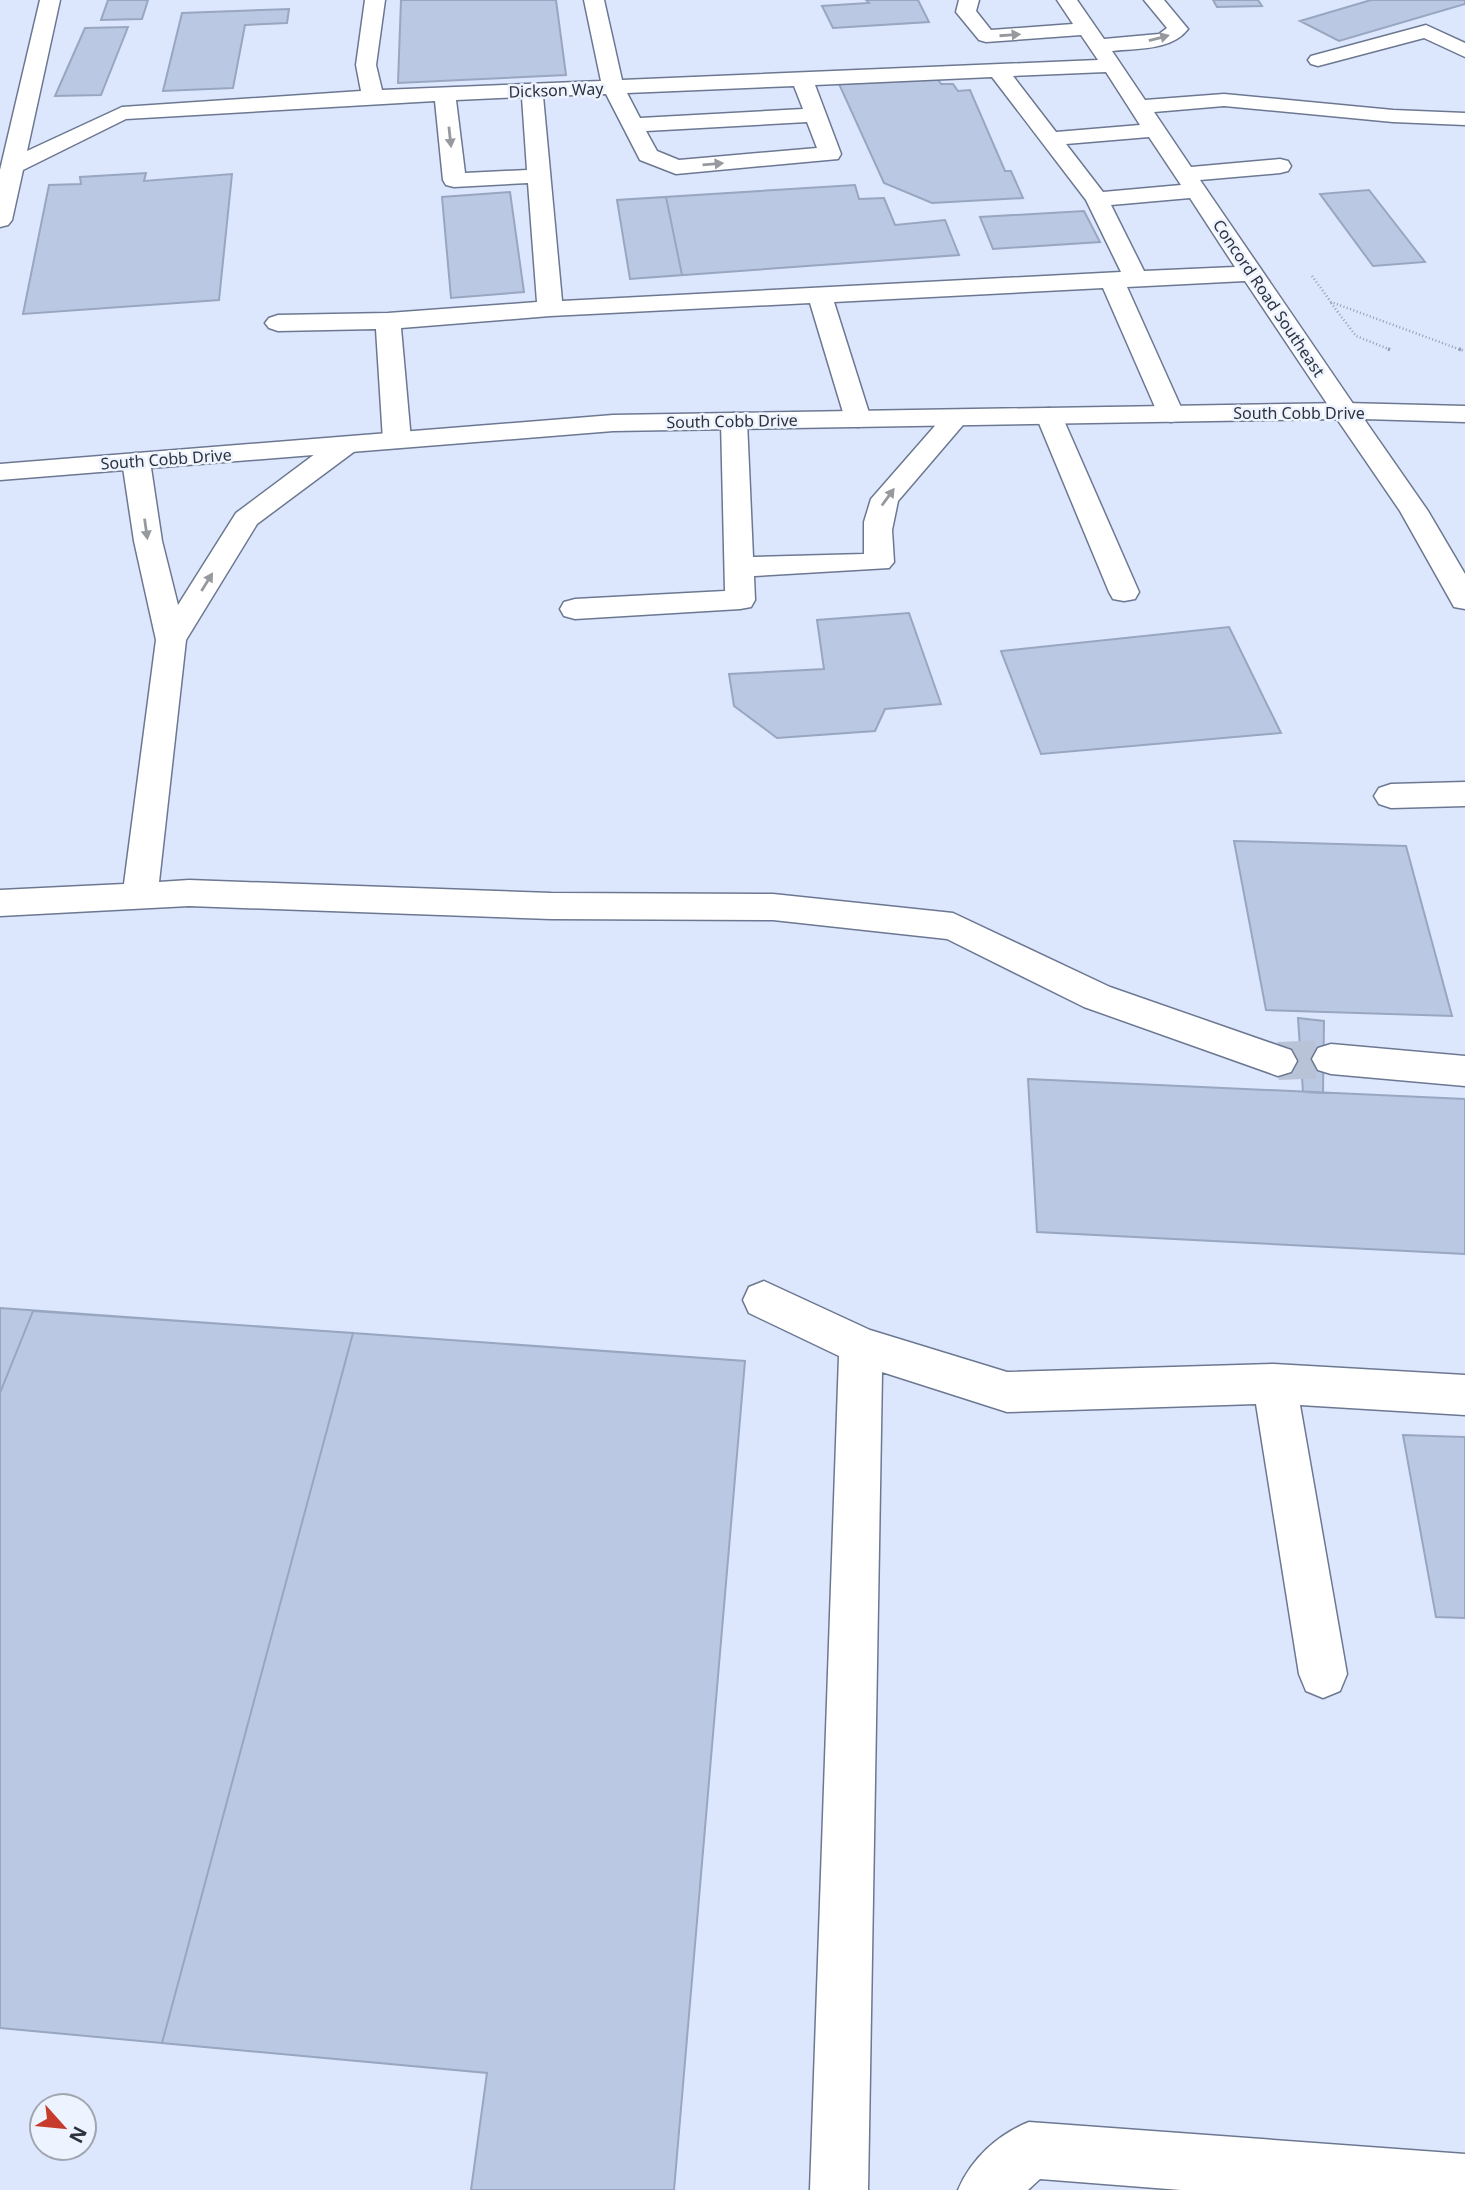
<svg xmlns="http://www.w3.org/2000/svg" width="1465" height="2190" font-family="'Noto Sans',sans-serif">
	<rect width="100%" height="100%" fill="#dce7fd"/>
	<path fill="#bbc8e4" stroke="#99a6c0" stroke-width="2" d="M 108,0 L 148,0 L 142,19 L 101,20 Z
		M 401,0 L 556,0 L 566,75 L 398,83 Z
		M 866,0 L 918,0 L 929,22 L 833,28 L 822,6 L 869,3 Z
		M 1213,0 L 1258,0 L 1262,6 L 1217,7 Z
		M 1371,0 L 1465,0 L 1465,4 L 1339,41 L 1300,21 Z
		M 289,9 L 287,23 L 245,25 L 233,88 L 163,91 L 182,13 Z
		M 128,27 L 101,95 L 55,96 L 85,28 Z
		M 937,78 L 941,84 L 953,84 L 958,91 L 970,90 L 1005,171 L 1011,171 L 1023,198 L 932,203 L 884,183 L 839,84 Z
		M 146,173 L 144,181 L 232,174 L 219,300 L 23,314 L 49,185 L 81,184 L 80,177 Z
		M 855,185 L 859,199 L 884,198 L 895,225 L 945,220 L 959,255 L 630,279 L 617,200 Z
		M 1369,190 L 1425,262 L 1373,266 L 1320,194 Z
		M 510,192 L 524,292 L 451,298 L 442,197 Z
		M 666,197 L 682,275 L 630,279 L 617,200 Z
		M 1084,211 L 1100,242 L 993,249 L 980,217 Z
		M 909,613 L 941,704 L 885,709 L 875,731 L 777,738 L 734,706 L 729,674 L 824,669 L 817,620 Z
		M 1229,627 L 1281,733 L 1041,754 L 1001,651 Z
		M 1234,841 L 1406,846 L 1452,1016 L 1266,1010 Z
		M 1298,1018 L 1324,1021 L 1323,1093 L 1303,1092 Z
		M 1028,1079 L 1465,1099 L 1465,1254 L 1037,1232 Z
		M 0,1308 L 745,1361 L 674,2190 L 471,2190 L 487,2073 L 0,2028 Z
		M 33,1311 L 353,1333 L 162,2043 L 0,2028 L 0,1393 Z
		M 353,1333 L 745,1361 L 674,2190 L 471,2190 L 487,2073 L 162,2043 Z
		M 1403,1435 L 1465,1437 L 1465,1618 L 1436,1617 Z"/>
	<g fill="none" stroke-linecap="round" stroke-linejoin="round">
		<path stroke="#b9c3d7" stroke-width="38" stroke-dasharray="38 19" stroke-linecap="butt" d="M 1278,1061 L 1331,1059"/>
		<g stroke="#6c7891" stroke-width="3">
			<path id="minor" d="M 40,0 L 60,0 L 27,151 L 122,107 L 361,91 L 356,65 L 365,0 L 385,0 L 376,65 L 382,90 L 601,81 L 584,0 L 604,0 L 622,80 L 1098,60 L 1081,35 L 986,42 L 979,40 L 956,12 L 959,0 L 979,0 L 976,11 L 991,30 L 1073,24 L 1057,0 L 1077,0 L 1104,39 L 1159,34 L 1167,28 L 1144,0 L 1164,0 L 1188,29 C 1171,51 1137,48 1112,51 L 1145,100 L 1224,94 L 1393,110 L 1465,113 L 1465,125 L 1393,122 L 1224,106 L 1154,112 L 1191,167 L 1280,159 L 1288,161 L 1291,166 L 1288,171 L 1280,173 L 1200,180 L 1358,411 L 1354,417 L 1345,419 L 1336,417 L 1245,281 L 1127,287 L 1184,414 L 1180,420 L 1171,422 L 1162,420 L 1158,414 L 1103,288 L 834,302 L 871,419 L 867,425 L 858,427 L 849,425 L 845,419 L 810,303 L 550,316 L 401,328 L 411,440 L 407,446 L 397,448 L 387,446 L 383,440 L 376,329 L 278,331 L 269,328 L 265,323 L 269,318 L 278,315 L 388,313 L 537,302 L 528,183 L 454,187 L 446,185 L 443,180 L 435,101 L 126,119 L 23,170 L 12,220 L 8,225 L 0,227 L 0,170 ZM 1106,72 L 1140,125 L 1056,132 L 1013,76 ZM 992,77 L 1086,200 L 1121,272 L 562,301 L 543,96 L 606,94 L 640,160 L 676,174 L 838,159 L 841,154 L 815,85 ZM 794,86 L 803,109 L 640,118 L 627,93 ZM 522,97 L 527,170 L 465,173 L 456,100 ZM 807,122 L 817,148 L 679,160 L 657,151 L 646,131 ZM 1149,137 L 1181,185 L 1103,192 L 1066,144 ZM 1190,198 L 1235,267 L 1144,271 L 1111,205 Z
				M 1426,25 L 1465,43 L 1465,57 L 1424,38 L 1318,66 L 1311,64 L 1308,60 L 1311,56 Z
				M 1049,408 L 1058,410 L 1062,416 L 1139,592 L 1135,599 L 1124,601 L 1113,599 L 1109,592 L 1036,416 L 1040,410 Z
				M 956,410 L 965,412 L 969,418 L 898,501 L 892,530 L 894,562 L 889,568 L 754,576 L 755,600 L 751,607 L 740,609 L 575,619 L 564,616 L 560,609 L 564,602 L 575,599 L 725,591 L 721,421 L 725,415 L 734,413 L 743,415 L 747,421 L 753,557 L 864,554 L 864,522 L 871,499 L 947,412 Z
				M 345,437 L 355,439 L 359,445 L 355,451 L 257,524 L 186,640 L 159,882 L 189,880 L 551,893 L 773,894 L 953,913 L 1110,987 L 1291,1050 L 1297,1061 L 1291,1072 L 1278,1076 L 1084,1007 L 947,939 L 773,920 L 551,919 L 189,906 L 0,916 L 0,890 L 124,884 L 156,640 L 134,541 L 122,461 L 126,455 L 136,453 L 146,455 L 150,461 L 162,541 L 178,605 L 236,513 L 335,439 Z
				M 1465,782 L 1465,806 L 1391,808 L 1379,804 L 1374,796 L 1379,788 L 1391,784 Z
				M 1331,1044 L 1465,1056 L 1465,1086 L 1331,1074 L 1318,1070 L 1312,1059 L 1318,1048 Z
				M 764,1281 L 870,1330 L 1007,1372 L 1274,1364 L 1465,1375 L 1465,1415 L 1300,1405 L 1347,1674 L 1340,1691 L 1323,1698 L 1306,1691 L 1299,1674 L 1256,1404 L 1007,1412 L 882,1372 L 868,2190 L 810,2190 L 839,1356 L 749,1313 L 743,1300 L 749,1287 Z
				M 1029,2122 L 1465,2154 L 1465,2190 L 1181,2190 L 1040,2179 L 1028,2190 L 958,2190 C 971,2159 998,2134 1029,2122 Z"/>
		</g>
		<g stroke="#6c7891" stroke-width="3">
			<path id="major" d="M 1345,403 L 1465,406 L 1465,422 L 1364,419 L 1428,511 L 1465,574 L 1465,609 L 1454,607 L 1400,511 L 1337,419 L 613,431 L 0,480 L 0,464 L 613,415 Z"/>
		</g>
		<path stroke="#959eb0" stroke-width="2.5" stroke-dasharray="1 2.5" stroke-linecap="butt" d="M 1312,276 L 1331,302 L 1464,351
			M 1331,303 L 1356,336 L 1391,350"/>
		<path stroke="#959eb0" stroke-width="3.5" stroke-dasharray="2 4.5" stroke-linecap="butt" d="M 1388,349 L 1391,350
			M 1459,349 L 1465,351"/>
		<use href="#minor" fill="#fff" fill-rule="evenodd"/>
		<use href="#major" fill="#fff" fill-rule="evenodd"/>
	</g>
	<defs><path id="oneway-solid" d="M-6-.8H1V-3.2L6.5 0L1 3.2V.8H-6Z" transform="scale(1.75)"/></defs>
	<g fill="#96999e">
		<use href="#oneway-solid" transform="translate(1010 35) rotate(-4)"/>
		<use href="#oneway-solid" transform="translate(1159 38) rotate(-15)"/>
		<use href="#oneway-solid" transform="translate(450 137) rotate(84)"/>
		<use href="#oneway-solid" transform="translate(713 164) rotate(-5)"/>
		<use href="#oneway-solid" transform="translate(888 497) rotate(-54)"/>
		<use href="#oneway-solid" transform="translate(146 529) rotate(82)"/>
		<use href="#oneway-solid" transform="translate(207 582) rotate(-58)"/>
	</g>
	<g text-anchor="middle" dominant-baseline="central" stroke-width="5" stroke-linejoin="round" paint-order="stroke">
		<g font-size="16" fill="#2d333d" stroke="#eef4ff">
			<text transform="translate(556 90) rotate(-2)">Dickson Way</text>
			<text transform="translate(1269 298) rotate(56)">Concord Road Southeast</text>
			<text x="1299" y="413">South Cobb Drive</text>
			<text transform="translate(732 421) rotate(-1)">South Cobb Drive</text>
			<text transform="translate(166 459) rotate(-4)">South Cobb Drive</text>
		</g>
	</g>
	<g transform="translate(63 2127) rotate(117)"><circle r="33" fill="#eef4ff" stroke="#a1a7b1" stroke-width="2"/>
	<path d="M0-5L12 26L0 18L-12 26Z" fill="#c73b2c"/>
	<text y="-10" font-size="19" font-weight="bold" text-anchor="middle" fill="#2d333d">N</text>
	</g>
</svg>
